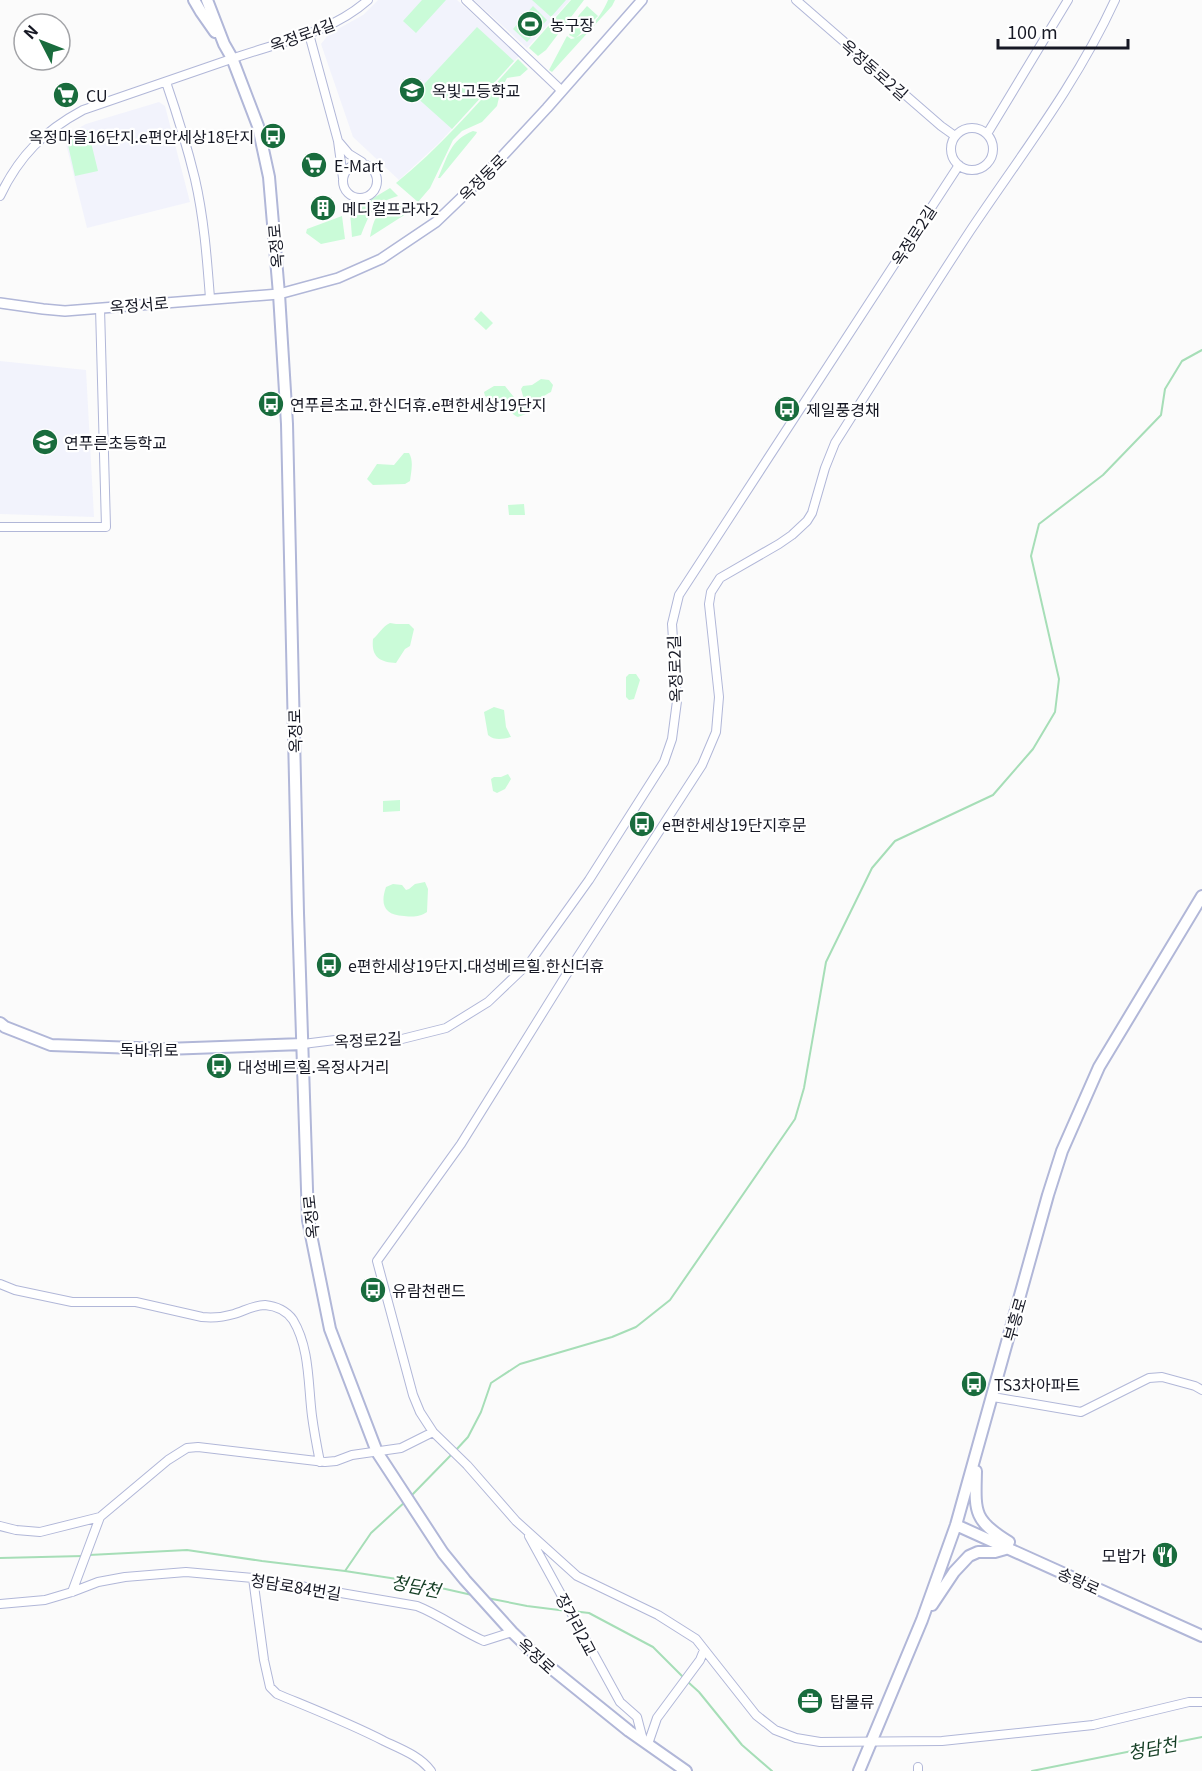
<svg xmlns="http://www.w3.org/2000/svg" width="1202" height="1771" font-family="Georgia,'Noto Sans KR',serif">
	<rect width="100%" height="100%" fill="#fbfbfb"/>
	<path fill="#f2f3fc" d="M 378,0 L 457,0 L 519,56 L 439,143 L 399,180 L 353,137 L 321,44 L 329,34 L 363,15 Z
		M 474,0 L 570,0 L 527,48 Z
		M 159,102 L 165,106 L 190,202 L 87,228 L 64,136 L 86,124 Z
		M 0,361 L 86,370 L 94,517 L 0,514 Z"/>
	<path fill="#cafbd8" d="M 422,0 L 446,0 L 416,33 L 403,21 Z
		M 532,0 L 566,0 L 551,17 Z
		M 571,0 L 584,0 L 546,50 L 538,56 L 529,48 Z
		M 608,0 L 615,0 L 612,6 L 552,72 L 549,70 L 567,36 L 571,39 C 586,37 603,13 608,0 Z
		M 533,6 L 547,20 L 527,42 L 513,29 Z
		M 587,6 L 598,16 L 578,36 L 575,38 L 569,35 L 579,15 Z
		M 477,27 L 514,61 L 452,129 L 414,95 Z
		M 518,59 L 528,69 L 520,76 L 507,78 L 501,89 L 497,106 L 482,122 L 462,131 L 453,140 L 430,188 L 418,202 L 396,183 C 441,147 479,102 518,59 Z
		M 88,130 L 98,171 L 75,176 L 66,136 Z
		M 473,131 L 477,132 L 476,134 L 440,178 L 438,178 C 448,156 450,140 473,131 Z
		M 390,188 L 398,196 C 372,204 371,211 361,235 L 352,237 L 350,212 Z
		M 393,206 L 402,206 L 409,212 L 370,237 C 374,220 375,212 393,206 Z
		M 342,216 L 345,239 L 321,244 L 306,233 L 307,229 Z
		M 481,311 L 493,323 L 486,330 L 474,319 Z
		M 541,379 L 549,380 L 553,385 L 551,392 C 539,397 541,404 533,410 C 529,413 523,415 518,417 C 511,415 510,408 504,403 C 498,399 491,399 485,396 L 484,392 L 494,386 L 505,386 L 517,401 L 522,402 L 523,396 L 521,389 L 523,386 L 532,385 Z
		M 404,453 L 409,453 C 414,461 411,472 410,481 L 405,484 L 373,485 L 367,479 L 377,464 L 394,465 Z
		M 524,504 L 525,515 L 509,515 L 508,505 Z
		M 390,623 L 396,624 L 409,624 L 414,629 L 410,646 L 405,649 L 396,663 C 380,662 371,657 373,639 C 380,633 382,627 390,623 Z
		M 629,674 L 636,674 L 640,680 L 634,699 L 629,700 L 626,697 L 626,677 Z
		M 494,707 L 504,710 L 506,727 L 511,737 C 503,739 495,741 488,735 L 484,712 Z
		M 508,774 L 511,779 L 505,789 L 497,793 L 493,791 L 491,779 L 494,777 L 501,777 Z
		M 400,800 L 400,811 L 383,812 L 383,801 Z
		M 425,882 L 428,889 L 427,912 C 419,917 414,917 404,916 C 384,915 380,904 386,887 L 393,884 L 402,885 L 406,890 L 409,889 L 415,884 Z"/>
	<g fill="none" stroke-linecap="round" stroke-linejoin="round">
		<path stroke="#a6deb7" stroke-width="2" d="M 456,1450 L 468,1437 L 481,1412 L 491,1383 L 520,1364 L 612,1337 L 636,1327 L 670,1300 L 795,1119 L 804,1088 L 826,962 L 872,868 L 895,841 L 993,795 L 1033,749 L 1055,712 L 1059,679 L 1031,556 L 1039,524 L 1103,475 L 1161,415 L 1165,389 L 1182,361 L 1202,350
			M 410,1497 L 452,1454
			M 89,1555 L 187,1550 L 262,1561 L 345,1571 L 410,1581 L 472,1595
			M 0,1558 L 83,1556
			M 345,1571 L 371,1533 L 406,1501
			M 487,1598 L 527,1606 L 567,1611
			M 572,1611 L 589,1613 L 653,1647 L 684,1678
			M 688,1682 L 699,1692 L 742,1745 L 772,1771
			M 1032,1771 L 1202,1737"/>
		<g stroke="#b1b7d8" stroke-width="10">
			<path id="minor" d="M 466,0 L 562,91
				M 796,0 L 941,126 L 955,136
				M 1115,0 C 1077,83 1021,155 970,231 C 924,301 880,372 835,443 L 825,468 L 812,513 L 807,521 L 792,535 L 779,544 L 720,578 L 711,592 L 709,604 L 719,697 L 716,732 L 702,765 L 568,972 L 461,1144 L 377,1261 L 413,1395 L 420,1412 L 433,1432 L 467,1465 L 516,1521 L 577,1576 L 658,1615 L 696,1639 L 756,1715 L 775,1730 L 796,1738 L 820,1742 L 942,1741 L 1093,1725 L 1189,1702 L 1202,1702
				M 309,34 L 338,141
				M 166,82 C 177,114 187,146 195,179 C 204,218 207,259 210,298
				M951 149a21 21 0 1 1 42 0a21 21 0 1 1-42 0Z
				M 987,134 L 1068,0
				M343 181a17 17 0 1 1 34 0a17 17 0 1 1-34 0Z
				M 343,178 L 338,141 L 349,154 L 362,162
				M 0,196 C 19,156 44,131 83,110 C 133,93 184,75 234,58 C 280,42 331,33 368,0
				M 0,527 L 106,527 L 100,308
				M 303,1044 L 335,1040 L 402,1039 L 446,1028 L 488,1002 L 531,961 L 589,880 L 664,762 L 672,739 L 677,701 L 672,624 L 679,595 L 959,165
				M 0,1284 L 15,1290 L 72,1302 L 136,1302 L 202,1317 C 212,1318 224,1317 234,1314 C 244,1311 254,1305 265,1305 C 276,1306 287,1311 293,1320 C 310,1348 308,1385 312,1416 C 314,1431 317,1447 320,1462
				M 993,1397 L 1081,1412 L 1149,1378 L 1162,1377 L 1195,1386 L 1202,1390
				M 0,1526 L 16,1530 L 40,1532 L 100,1517
				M 529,1536 L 620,1702 L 637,1717 L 643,1740
				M 253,1578 L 264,1660 L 270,1687 L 277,1694 C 313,1709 349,1723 384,1741 C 401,1749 420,1756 431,1771
				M 72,1592 L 100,1517 L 168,1460 L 187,1448 L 198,1447 L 325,1462 L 336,1461 L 352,1455 L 401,1448 L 433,1432
				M 0,1604 L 45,1600 L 72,1592 L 98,1582 L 125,1577 L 186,1572 L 253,1578 L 417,1606 C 440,1615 461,1631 484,1641 L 512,1632
				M 648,1744 L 657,1718 L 700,1660 L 704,1650
				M 918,1767 L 918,1771"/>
		</g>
		<g stroke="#b1b7d8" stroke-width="12">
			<path id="tertiary" d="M 0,303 L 43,309 L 65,311 L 279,294 L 338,278 L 381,259 L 436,222 L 484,176 L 547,108 L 642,0"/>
		</g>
		<g stroke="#b1b7d8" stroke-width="14">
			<path id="secondary" d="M 194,0 L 201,12 L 215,32
				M 207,0 L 224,44 L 232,58 L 258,126 L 269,177 L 279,294 L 287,424 L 298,913 L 308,1220 L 330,1329 L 377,1452 L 443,1553 L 465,1580 L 512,1632 L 541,1660 L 629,1731 L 686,1771
				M 0,1023 L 5,1027 L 51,1045 L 165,1049 L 303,1044
				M 976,1471 C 975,1512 973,1520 1009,1542
				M 956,1525 L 1202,1636
				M 932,1605 L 954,1572 L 969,1556 L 978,1552 L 995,1552 L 1009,1548
				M 859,1771 L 922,1620 L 956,1525 L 1048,1195 L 1062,1151 L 1099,1067 L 1202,896"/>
		</g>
		<use href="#minor" stroke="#fff" stroke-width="8"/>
		<use href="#tertiary" stroke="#fff" stroke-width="9"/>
		<use href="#secondary" stroke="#fff" stroke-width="10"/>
	</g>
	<defs>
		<g id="stadium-disc" transform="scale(1.35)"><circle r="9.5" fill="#196c3d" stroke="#fff"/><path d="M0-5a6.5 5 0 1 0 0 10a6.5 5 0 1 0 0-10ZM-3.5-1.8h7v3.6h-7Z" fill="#fff"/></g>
		<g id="school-disc" transform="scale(1.35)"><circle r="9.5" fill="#196c3d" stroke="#fff"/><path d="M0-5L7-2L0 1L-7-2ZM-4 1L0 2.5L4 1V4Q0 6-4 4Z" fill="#fff"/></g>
		<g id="supermarket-disc" transform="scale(1.35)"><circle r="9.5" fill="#196c3d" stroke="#fff"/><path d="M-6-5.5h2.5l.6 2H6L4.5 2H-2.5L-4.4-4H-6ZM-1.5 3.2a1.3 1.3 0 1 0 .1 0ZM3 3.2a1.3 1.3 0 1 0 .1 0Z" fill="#fff"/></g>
		<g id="bus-disc" transform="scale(1.35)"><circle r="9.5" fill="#196c3d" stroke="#fff"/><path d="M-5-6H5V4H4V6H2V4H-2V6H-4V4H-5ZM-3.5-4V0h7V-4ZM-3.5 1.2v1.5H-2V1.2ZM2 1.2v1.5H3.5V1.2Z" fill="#fff"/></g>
		<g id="building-disc" transform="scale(1.35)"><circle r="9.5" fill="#196c3d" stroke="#fff"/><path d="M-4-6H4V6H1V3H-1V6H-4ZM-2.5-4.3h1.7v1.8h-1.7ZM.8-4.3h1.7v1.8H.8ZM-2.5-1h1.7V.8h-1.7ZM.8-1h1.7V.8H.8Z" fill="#fff"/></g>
		<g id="restaurant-disc" transform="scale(1.35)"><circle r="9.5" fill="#196c3d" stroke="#fff"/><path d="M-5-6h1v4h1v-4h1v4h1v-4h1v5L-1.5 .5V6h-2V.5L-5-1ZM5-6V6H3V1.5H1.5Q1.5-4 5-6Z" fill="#fff"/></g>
		<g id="office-disc" transform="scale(1.35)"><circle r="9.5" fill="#196c3d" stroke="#fff"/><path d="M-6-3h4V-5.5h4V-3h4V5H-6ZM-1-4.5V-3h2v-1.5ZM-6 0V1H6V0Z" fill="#fff"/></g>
	</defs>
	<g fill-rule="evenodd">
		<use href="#stadium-disc" x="530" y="24"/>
		<use href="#school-disc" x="412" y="90"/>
		<use href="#supermarket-disc" x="66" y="95"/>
		<use href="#bus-disc" x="273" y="136"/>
		<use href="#supermarket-disc" x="314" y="165"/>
		<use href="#building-disc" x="323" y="208"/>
		<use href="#bus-disc" x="271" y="404"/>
		<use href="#bus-disc" x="787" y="409"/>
		<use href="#school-disc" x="45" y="442"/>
		<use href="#bus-disc" x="642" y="824"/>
		<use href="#bus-disc" x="329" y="965"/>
		<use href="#bus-disc" x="219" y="1066"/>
		<use href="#bus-disc" x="373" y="1290"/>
		<use href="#bus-disc" x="974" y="1384"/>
		<use href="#restaurant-disc" x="1165" y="1555"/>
		<use href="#office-disc" x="810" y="1701"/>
	</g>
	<g text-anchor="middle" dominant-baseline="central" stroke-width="4.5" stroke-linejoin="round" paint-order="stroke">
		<g font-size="16" fill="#161824" stroke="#fff" text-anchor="start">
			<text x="550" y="24">농구장</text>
			<text x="432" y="90">옥빛고등학교</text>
			<text x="86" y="95">CU</text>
			<text x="254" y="136" text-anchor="end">옥정마을16단지.e편안세상18단지</text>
			<text x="334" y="165">E-Mart</text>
			<text x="342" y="208">메디컬프라자2</text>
			<text x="290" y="404">연푸른초교.한신더휴.e편한세상19단지</text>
			<text x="806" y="409">제일풍경채</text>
			<text x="64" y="442">연푸른초등학교</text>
			<text x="662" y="824">e편한세상19단지후문</text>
			<text x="348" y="965">e편한세상19단지.대성베르힐.한신더휴</text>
			<text x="238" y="1066">대성베르힐.옥정사거리</text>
			<text x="392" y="1290">유람천랜드</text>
			<text x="994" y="1384">TS3차아파트</text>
			<text x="1146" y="1555" text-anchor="end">모밥가</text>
			<text x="830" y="1701">탑물류</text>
		</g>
		<g font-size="16" fill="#161824" stroke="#fff">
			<text transform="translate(302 34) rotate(-20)">옥정로4길</text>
			<text transform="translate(875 69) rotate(41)">옥정동로2길</text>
			<text transform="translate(482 177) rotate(-45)">옥정동로</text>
			<text transform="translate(913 235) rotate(-57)">옥정로2길</text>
			<text transform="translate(275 246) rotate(-95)">옥정로</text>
			<text transform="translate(139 304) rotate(-5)">옥정서로</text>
			<text transform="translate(674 669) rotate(-92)">옥정로2길</text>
			<text transform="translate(294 731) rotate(-91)">옥정로</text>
			<text transform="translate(368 1039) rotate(-3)">옥정로2길</text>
			<text x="149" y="1049">독바위로</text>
			<text transform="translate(310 1217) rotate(-96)">옥정로</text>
			<text transform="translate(1014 1319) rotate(-74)">부흥로</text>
			<text transform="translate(1079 1580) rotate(24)">송랑로</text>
			<text transform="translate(296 1586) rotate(9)">청담로84번길</text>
			<text transform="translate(577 1624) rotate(62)">장거리2교</text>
			<text transform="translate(537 1655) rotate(42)">옥정로</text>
		</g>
		<g font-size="18" font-style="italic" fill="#153f25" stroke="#fff">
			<text transform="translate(416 1585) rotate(11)">청담천</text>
			<text transform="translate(1152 1747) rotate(-11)">청담천</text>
		</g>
	</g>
	<g transform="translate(42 42) rotate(312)"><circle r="28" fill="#ffffff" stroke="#a2a3a7" stroke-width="1.5"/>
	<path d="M0-4.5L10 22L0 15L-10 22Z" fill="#196c3d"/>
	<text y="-9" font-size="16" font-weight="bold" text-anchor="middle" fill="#161824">N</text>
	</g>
	<path d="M998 39v9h130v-9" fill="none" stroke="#161824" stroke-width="3"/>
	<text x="1007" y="39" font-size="18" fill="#161824" stroke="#ffffff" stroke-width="4.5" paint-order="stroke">100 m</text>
</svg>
